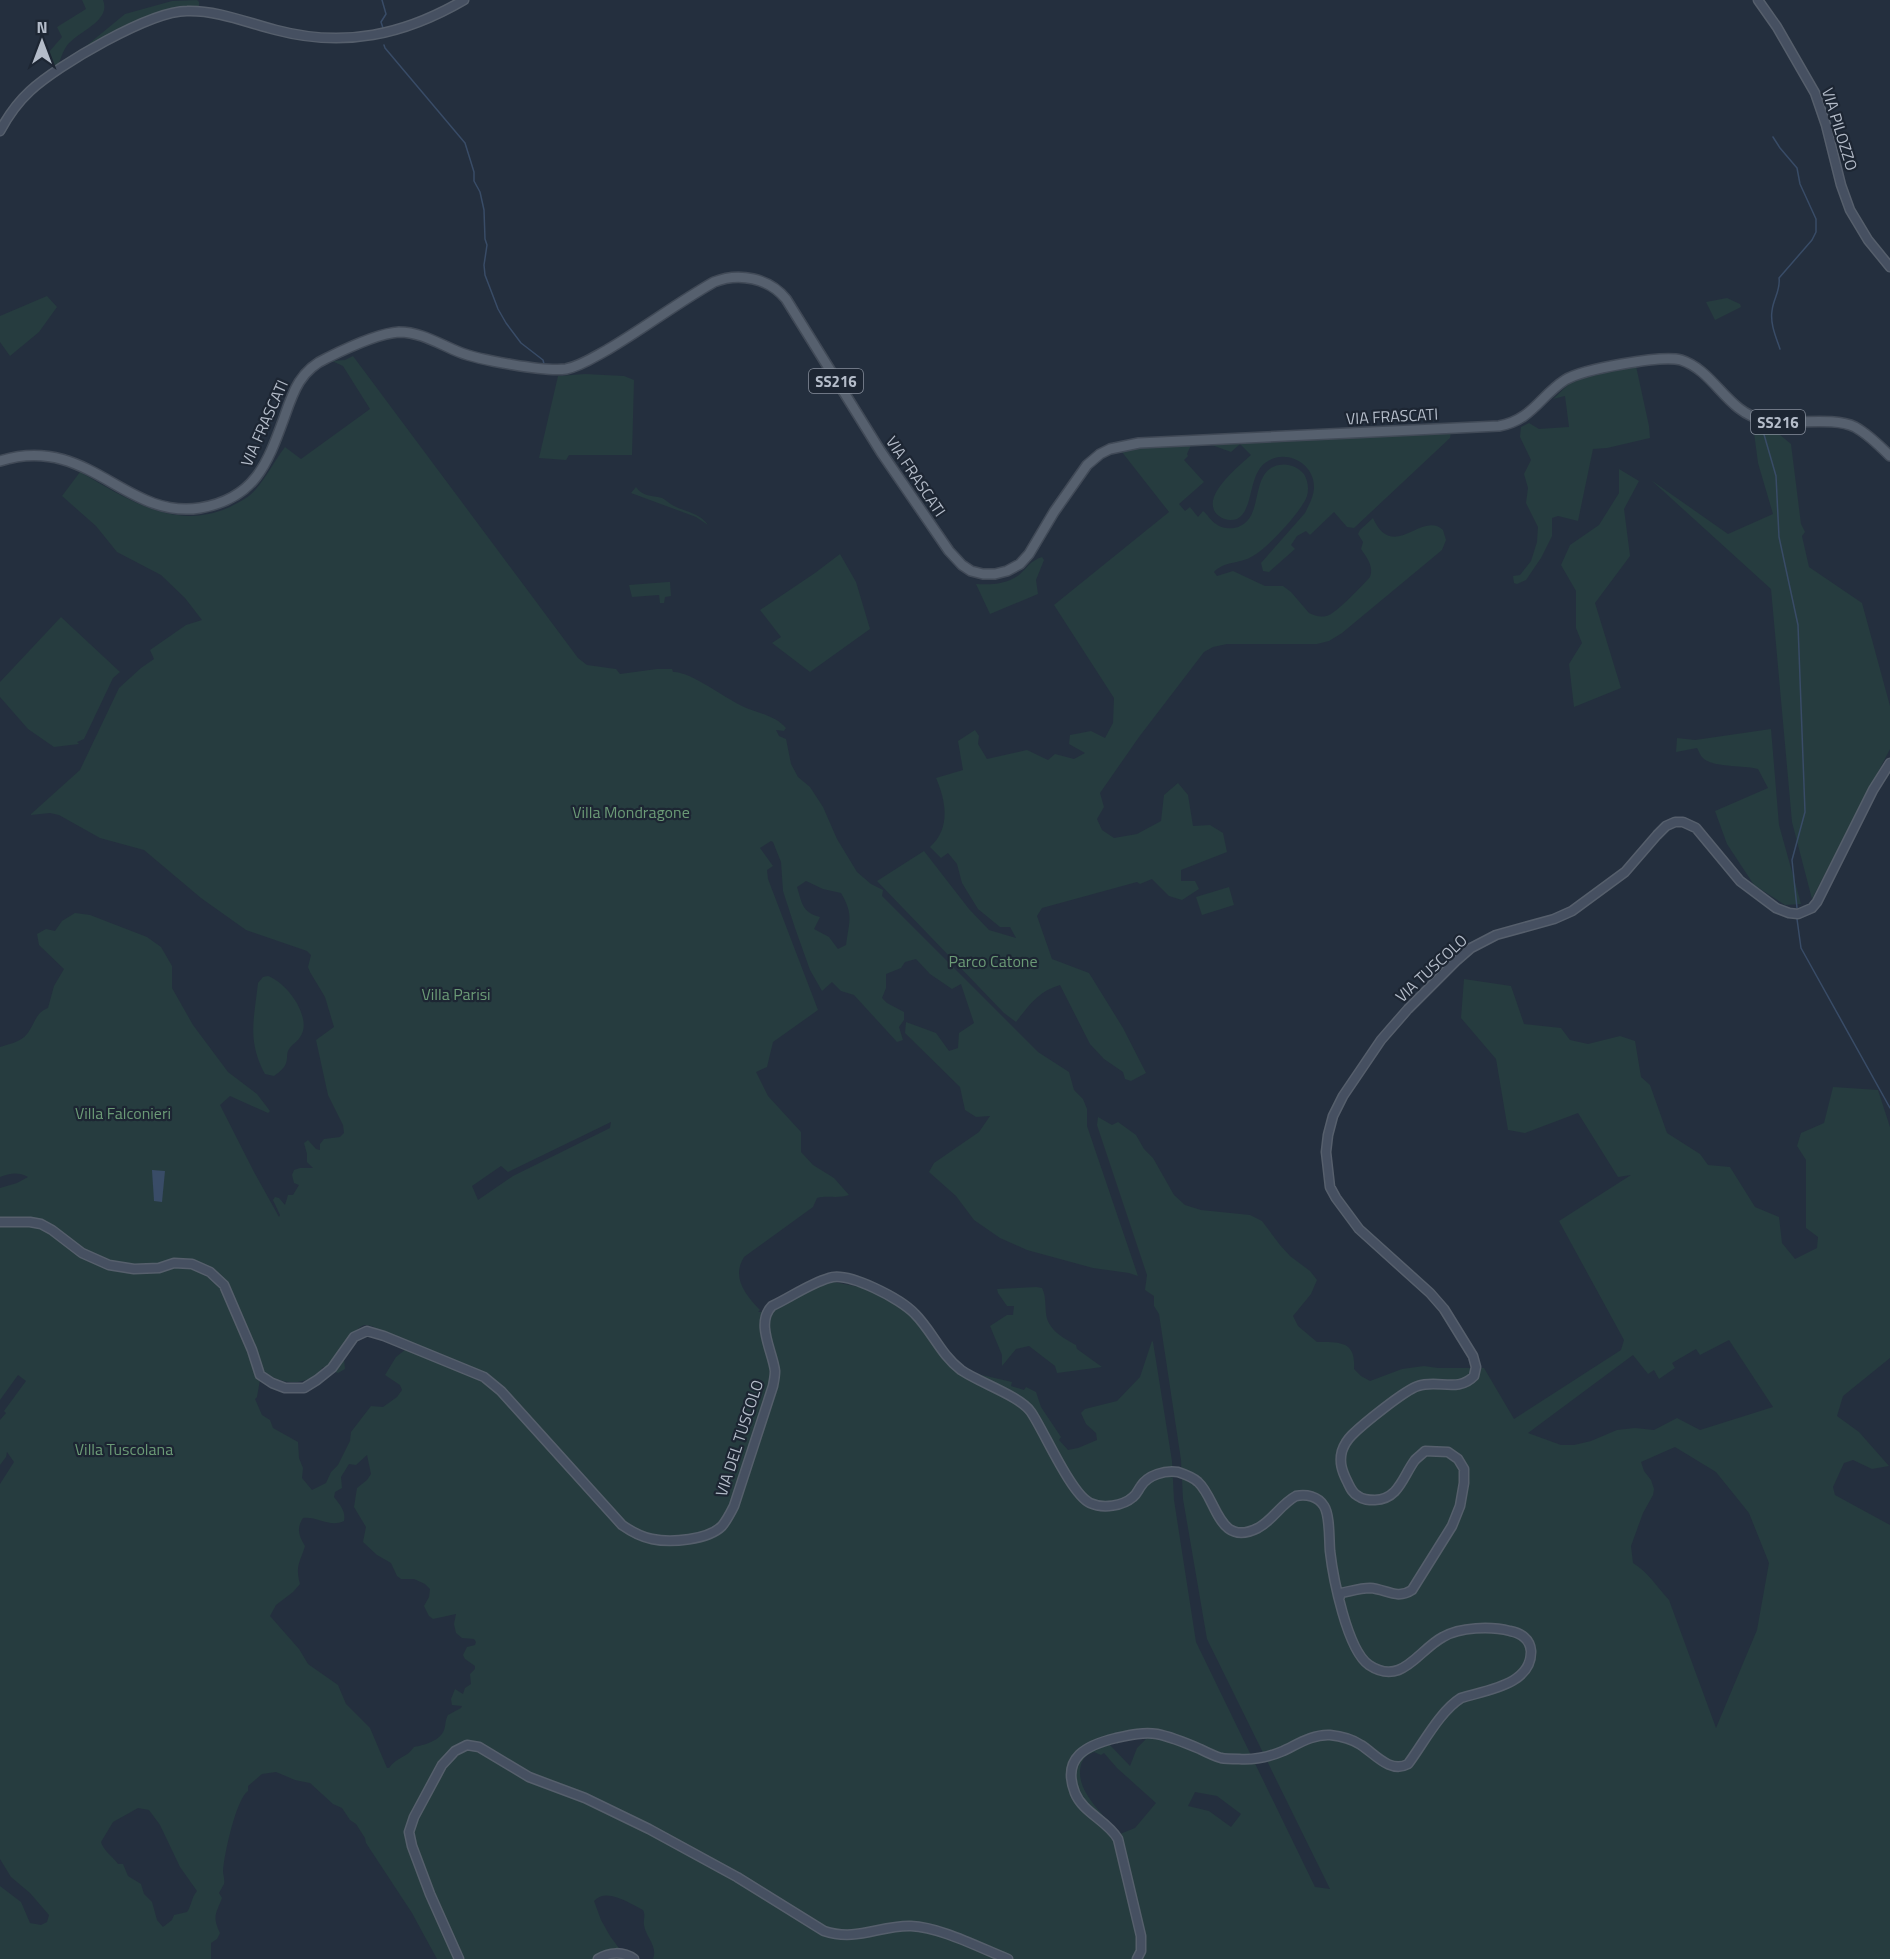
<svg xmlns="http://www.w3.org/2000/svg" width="1890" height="1959" font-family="'Titillium Web',sans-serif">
	<rect width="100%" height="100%" fill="#242f3e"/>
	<path fill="#263c3f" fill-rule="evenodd" d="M 82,0 L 103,0 C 112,22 75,32 66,47 C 61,54 61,62 55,69 L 49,52 L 62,37 L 57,27 L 86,9 Z
		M 197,0 L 199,2 L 199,6 L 169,11 L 74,56 L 125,14 L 172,1 Z
		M 47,296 L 57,307 L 39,332 L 10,356 L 0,342 L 0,316 Z
		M 1727,298 L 1740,304 L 1741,307 L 1715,320 L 1706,302 Z
		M 353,356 L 578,658 L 587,665 L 616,669 L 620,674 L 657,669 L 672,669 L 673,672 C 690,671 726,699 744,707 C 758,713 776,716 786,728 L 784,731 L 776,730 L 779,736 L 786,739 L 791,764 L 798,777 L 810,787 L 823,807 L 837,839 L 857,872 L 871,884 L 883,890 L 882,896 L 1038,1052 L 1069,1072 L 1074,1090 L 1083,1099 L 1087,1109 L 1087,1126 L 1138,1276 L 1129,1273 L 1093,1268 L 1027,1250 L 1000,1238 L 974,1220 L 956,1196 L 929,1172 L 934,1163 L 979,1132 L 990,1116 L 976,1117 L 965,1110 L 960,1087 L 905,1033 L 906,1022 L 936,1033 L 949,1051 L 958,1048 L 959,1033 L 974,1023 L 961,984 L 952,989 L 930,974 L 916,959 L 905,962 L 901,968 L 886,974 L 886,988 L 882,998 L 887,1003 L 904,1012 L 904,1020 L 899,1027 L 903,1040 L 897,1042 L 854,995 L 841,991 L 832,982 L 822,991 L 810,970 L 795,928 L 783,891 L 781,862 L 773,842 L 771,841 L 760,848 L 773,866 L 767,870 L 768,879 L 818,1010 L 773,1042 L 767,1067 L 756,1072 L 768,1096 L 801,1132 L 801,1152 L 813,1165 L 834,1178 L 849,1195 C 837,1199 828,1195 817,1198 L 813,1207 L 744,1257 C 731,1278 746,1295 760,1310 L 758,1312 L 772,1311 L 829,1281 L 864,1288 L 877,1293 L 913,1314 L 946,1361 L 973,1373 L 1012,1382 L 1011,1386 L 1024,1390 L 1026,1387 L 1036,1392 L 1041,1407 L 1061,1437 L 1059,1440 L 1068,1450 L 1078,1448 L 1097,1440 L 1096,1433 L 1086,1424 L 1081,1413 L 1085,1409 L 1117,1401 L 1140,1377 L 1152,1341 L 1153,1342 L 1172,1461 L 1174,1500 L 1196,1642 L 1315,1887 L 1330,1889 L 1207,1639 L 1183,1499 L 1181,1460 L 1159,1314 L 1154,1306 L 1154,1296 L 1145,1290 L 1147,1275 L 1097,1125 L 1098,1117 L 1112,1125 L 1118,1122 L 1136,1135 L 1144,1149 L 1153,1158 L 1174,1195 L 1185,1205 L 1201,1210 L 1250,1215 L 1262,1221 L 1280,1245 L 1290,1256 L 1310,1271 L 1317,1280 L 1311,1294 L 1293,1316 L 1298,1326 L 1317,1342 C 1340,1342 1356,1341 1354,1369 L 1361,1376 L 1370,1381 L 1402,1369 L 1424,1366 L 1438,1368 L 1484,1368 L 1514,1419 L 1621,1350 L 1624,1340 L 1559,1221 L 1631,1175 L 1618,1177 L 1578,1113 L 1525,1133 L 1508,1130 L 1496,1059 L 1461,1018 L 1464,979 L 1511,986 L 1524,1024 L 1561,1028 L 1570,1040 L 1588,1044 L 1620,1036 L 1635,1041 L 1641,1077 L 1650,1085 L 1667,1133 L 1700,1154 L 1708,1165 L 1730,1167 L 1755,1207 L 1779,1217 L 1782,1243 L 1795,1259 L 1817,1248 L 1818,1237 L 1806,1228 L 1806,1160 L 1797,1146 L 1801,1133 L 1824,1123 L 1833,1087 L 1878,1090 L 1890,1127 L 1890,1358 L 1843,1396 L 1837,1416 L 1859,1432 L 1889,1466 L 1872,1469 L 1853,1460 L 1844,1463 L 1833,1487 L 1835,1495 L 1890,1525 L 1890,1959 L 653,1959 C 658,1946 646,1938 644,1925 C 643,1919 646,1916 643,1910 C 630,1904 607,1887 594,1901 L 601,1920 L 610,1936 L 627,1959 L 437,1959 L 412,1913 L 366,1843 L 365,1838 L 356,1824 L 350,1820 L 342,1808 L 333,1804 L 310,1783 L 295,1780 L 276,1772 L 262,1774 L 248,1786 L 248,1791 C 236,1799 224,1855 223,1871 C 223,1875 225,1879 224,1884 L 219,1893 L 222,1898 C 216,1914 212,1916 220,1933 L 217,1939 L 211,1943 L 211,1959 L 0,1959 L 0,1886 L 21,1902 L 30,1923 L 41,1925 L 47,1922 L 49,1915 L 30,1893 L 11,1877 L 0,1859 L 0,1484 L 14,1462 L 7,1452 L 6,1457 L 0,1465 L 0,1420 L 6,1413 L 4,1411 L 26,1381 L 18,1375 L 0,1400 L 0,1188 L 17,1183 L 28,1177 C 18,1172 11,1173 0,1177 L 0,1047 C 9,1044 21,1042 27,1034 C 35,1024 35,1013 48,1008 L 54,986 L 64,969 L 39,945 L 37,934 L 46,929 L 55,931 L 62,921 L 75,913 L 90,915 L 147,937 L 161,947 L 172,966 L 172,988 L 193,1025 L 228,1072 L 257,1094 L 270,1111 L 268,1113 L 230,1096 L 220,1105 L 254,1172 L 279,1217 L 280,1215 L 273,1200 L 275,1197 L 279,1198 L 285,1205 L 288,1195 L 293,1195 L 299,1185 L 294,1183 L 292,1175 L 294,1170 L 300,1168 L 313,1168 L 307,1162 L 307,1154 L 304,1143 L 308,1140 L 316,1149 L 320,1150 L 320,1144 L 324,1139 L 340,1137 L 344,1133 L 343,1125 L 328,1095 L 316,1040 L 334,1027 L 325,997 L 310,972 L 308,967 L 311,955 L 307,951 L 246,930 L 201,898 L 144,850 L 100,838 L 59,815 L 50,813 L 30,815 L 80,770 L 119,688 L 141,668 L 154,659 L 150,650 L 186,625 L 202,620 L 185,598 L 161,575 L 117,552 L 96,526 L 62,496 L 80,472 C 128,499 174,532 230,507 C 239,502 250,497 256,489 C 267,476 275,460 285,447 L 301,459 L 370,409 L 343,366 L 332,361 L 345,360 ZM 806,881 L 823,889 L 841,893 C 854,915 849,921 846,945 L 838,949 L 829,937 L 814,929 L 820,917 C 801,912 802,902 797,887 ZM 611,1122 L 610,1128 L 513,1176 L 478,1200 L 472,1186 L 501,1166 L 508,1172 ZM 364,1325 C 374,1325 378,1328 380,1338 L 384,1341 L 401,1339 L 406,1343 L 406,1349 L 396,1357 L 385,1375 L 400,1385 L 402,1390 L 397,1397 L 383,1407 L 371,1406 L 351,1432 L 350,1441 L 338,1465 L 331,1472 L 326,1483 L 312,1490 L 302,1478 L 303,1468 L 299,1458 L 298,1442 L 273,1428 L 270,1420 L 262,1415 L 255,1399 L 257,1397 L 260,1380 C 252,1367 248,1351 241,1336 C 248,1345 253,1359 261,1368 C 277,1386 309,1388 323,1367 L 338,1373 L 345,1369 L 344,1359 L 341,1349 C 345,1341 356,1329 364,1325 ZM 1729,1340 L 1773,1407 L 1700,1430 L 1677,1418 L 1654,1430 L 1635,1428 L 1617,1430 L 1591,1441 L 1574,1445 L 1561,1445 L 1528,1433 L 1633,1355 L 1648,1374 L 1654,1370 L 1659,1379 L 1675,1368 L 1672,1363 L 1696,1349 L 1700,1355 ZM 1675,1447 L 1716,1472 L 1749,1513 L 1769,1563 L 1757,1630 L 1716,1728 L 1669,1600 C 1657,1587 1648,1572 1633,1563 L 1631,1546 L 1643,1513 L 1653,1495 L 1654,1489 L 1651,1480 L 1644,1471 L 1641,1462 ZM 367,1455 L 371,1474 L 367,1480 L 357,1488 L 354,1507 L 366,1527 L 363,1542 L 377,1555 L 391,1563 L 397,1576 L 401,1579 L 414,1579 L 425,1584 L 430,1589 L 429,1597 L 424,1606 L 429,1616 L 433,1619 L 456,1614 L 454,1624 L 456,1633 L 462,1638 L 474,1639 L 476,1642 L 475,1645 L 467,1647 L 463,1655 L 465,1659 L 475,1666 L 475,1669 L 470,1674 L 471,1684 L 465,1688 L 463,1694 L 455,1689 L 451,1699 L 452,1705 L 462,1706 L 461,1708 L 448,1715 C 445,1720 446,1725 444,1730 C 440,1741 424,1745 414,1747 C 407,1758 396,1757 389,1768 L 387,1768 L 370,1728 L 346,1704 L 338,1685 L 308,1664 L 299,1649 L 270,1616 L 276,1605 L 293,1592 L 300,1584 C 295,1565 300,1563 305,1546 C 299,1536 296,1529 303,1518 C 317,1516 330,1528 344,1521 C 346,1511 340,1505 334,1497 L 335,1492 L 342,1488 L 341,1477 L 349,1464 L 356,1465 ZM 1144,1737 L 1146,1739 L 1137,1748 L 1130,1766 L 1110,1745 L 1111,1743 ZM 1094,1752 L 1101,1755 L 1104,1753 L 1117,1768 L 1156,1803 L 1135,1828 L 1120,1834 C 1105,1816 1074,1791 1081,1765 C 1083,1758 1087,1755 1094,1752 ZM 1195,1792 L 1217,1796 L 1241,1814 L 1231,1827 L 1209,1811 L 1188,1806 ZM 138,1808 L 149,1810 L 160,1825 L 180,1867 L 197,1891 C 191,1898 192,1905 187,1912 L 174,1915 L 172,1920 L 163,1927 L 157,1920 L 152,1902 L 144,1894 L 141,1884 L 128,1876 L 123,1864 L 118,1864 C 113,1857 103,1850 101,1842 L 113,1822 Z
		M 1636,366 L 1649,426 L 1650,438 L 1607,448 L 1593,449 L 1578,521 L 1558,516 L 1552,518 L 1552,536 L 1541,558 L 1526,580 L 1517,584 L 1514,583 L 1513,576 L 1520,575 L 1531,561 L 1537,542 L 1538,527 L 1526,503 L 1528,488 L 1524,474 L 1531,460 L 1520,437 L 1521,427 L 1529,423 L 1539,429 L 1569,427 L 1565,396 L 1553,399 L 1570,383 L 1583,377 Z
		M 585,374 L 624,376 L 634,380 L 632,455 L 569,455 L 566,460 L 539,458 L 558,376 Z
		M 1753,425 L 1769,426 L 1791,444 L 1801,524 L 1805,532 L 1802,536 L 1809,567 L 1862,603 L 1890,706 L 1890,749 L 1812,899 L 1792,822 L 1771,589 L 1651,480 L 1728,534 L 1773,514 L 1758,463 Z
		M 1451,432 L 1450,438 L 1354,528 L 1347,527 L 1334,512 L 1310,535 L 1306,531 L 1297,536 L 1291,545 L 1295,549 L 1269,572 L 1263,571 L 1261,563 L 1305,513 C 1309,505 1314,496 1314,487 C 1314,462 1284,448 1265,463 C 1248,476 1254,510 1237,519 C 1231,521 1224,520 1219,516 C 1197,499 1239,466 1251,455 L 1240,444 L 1231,452 L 1209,444 Z
		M 1189,443 L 1191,445 L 1187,454 L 1188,456 L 1184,460 L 1204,482 L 1179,504 L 1185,511 L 1190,507 L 1198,517 L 1203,511 C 1208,515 1211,521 1216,524 C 1221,528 1228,529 1234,528 C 1267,522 1247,471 1279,465 C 1288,463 1298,467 1304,474 C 1308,481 1309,489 1307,496 C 1302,511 1265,551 1251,557 C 1239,564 1224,561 1214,572 L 1217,576 L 1233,571 L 1265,586 L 1283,586 L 1291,592 L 1309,613 C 1315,616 1322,618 1329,615 C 1337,612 1363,585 1370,577 C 1374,566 1367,558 1361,549 L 1363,542 L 1358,534 L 1360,530 L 1373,518 C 1393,563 1422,510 1443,530 L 1446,540 L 1442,550 L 1342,633 L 1329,641 L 1317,644 L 1227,644 L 1213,647 L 1204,652 L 1139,737 L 1100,793 L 1104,807 L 1097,819 L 1102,830 L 1114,838 L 1137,834 L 1161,821 L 1164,795 L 1178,783 L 1188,795 L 1193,826 L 1210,825 L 1223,833 L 1227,852 L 1181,870 L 1181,881 L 1195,881 L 1199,889 L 1182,900 L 1169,896 L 1152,879 L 1140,884 L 1137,882 L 1042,908 L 1037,916 L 1052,959 L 1089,973 L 1123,1028 L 1146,1073 L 1131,1081 L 1125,1079 L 1123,1072 L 1104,1059 L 1090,1044 L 1060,985 C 1039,991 1029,1005 1016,1022 L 1004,1013 L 877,881 L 924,851 L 969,909 L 989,930 L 1016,938 L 1010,927 L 1000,927 L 978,909 L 962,883 L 957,864 L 948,853 L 941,858 L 930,847 C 951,828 946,801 936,778 L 963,770 L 958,741 L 975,730 L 979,736 L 978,744 L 987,759 L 1027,750 L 1048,760 L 1055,754 L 1074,759 L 1085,753 L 1069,744 L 1070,735 L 1091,731 L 1105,738 L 1113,723 L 1114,698 L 1054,605 L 1169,512 L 1118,447 Z
		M 1619,469 L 1639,481 L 1624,509 L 1630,556 L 1595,603 L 1621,688 L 1574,707 L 1569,664 L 1582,643 L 1576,628 L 1576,591 L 1561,565 L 1570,545 L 1599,525 L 1619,493 Z
		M 636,487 C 643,497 651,495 662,498 C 666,500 670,504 674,506 C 686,512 700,513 708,525 L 696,517 L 631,493 Z
		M 840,554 L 856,582 L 870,629 L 810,672 L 772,643 L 781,637 L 760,610 L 815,573 Z
		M 1042,557 L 1044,560 L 1036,580 L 1038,594 L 990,614 L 976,584 C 992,585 1006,584 1019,575 C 1028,567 1030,561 1042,557 Z
		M 668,582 L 670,582 L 671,596 L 665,597 L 664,603 L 660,603 L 659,595 L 632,597 L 629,585 Z
		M 61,617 L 120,672 L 113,678 L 84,739 L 77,742 L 79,744 L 54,747 L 28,729 L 0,697 L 0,682 Z
		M 1771,729 L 1779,825 L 1801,904 L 1785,905 L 1754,885 L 1727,844 L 1715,811 L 1768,788 L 1758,769 C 1744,765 1711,768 1702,757 C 1700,755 1699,751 1697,748 L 1676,752 L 1677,738 L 1695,740 Z
		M 1229,887 L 1234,905 L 1202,915 L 1196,897 Z
		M 268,976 C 285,982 308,1011 303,1031 C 299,1042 294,1042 289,1049 C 286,1054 288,1058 286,1063 C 285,1068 278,1073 274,1076 L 265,1074 C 247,1041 254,1019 258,983 L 263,977 Z
		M 1036,1287 L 1042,1288 C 1046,1296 1045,1304 1046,1313 C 1047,1329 1063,1338 1076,1345 L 1077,1349 L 1102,1367 L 1057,1373 L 1055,1366 L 1029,1346 L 1016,1349 L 1002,1366 L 1002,1355 L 990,1326 L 1007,1315 L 1013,1315 L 1014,1306 L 1007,1306 L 998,1293 L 997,1289 Z"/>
	<path fill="#394c67" d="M 152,1170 L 165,1171 L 162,1202 L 154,1201 Z"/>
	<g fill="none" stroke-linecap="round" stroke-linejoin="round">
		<path stroke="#394c67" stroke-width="1.5" d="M 382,0 L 386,14 L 381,22 L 383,28
			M 384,45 L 385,48 L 465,143 L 474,172 L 474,181 L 480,192 L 484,210 L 485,239 L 487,245 L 484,265 L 485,275 L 498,309 L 506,323 L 521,343 L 543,360 L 544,364
			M 1773,137 L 1780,148 L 1797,168 L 1800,184 L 1816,219 L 1816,232 L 1812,240 L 1779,278 C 1781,290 1773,299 1772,311 C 1770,324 1776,337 1780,349
			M 1763,431 L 1776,476 L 1779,537 L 1798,625 L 1805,812 L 1792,860 L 1797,908
			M 1797,919 L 1801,948 L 1890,1108"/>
		<g stroke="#565f6c" stroke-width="11">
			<path id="secondary" d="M 1758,0 L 1777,27 L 1815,93 L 1826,125 L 1841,185 L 1850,210 L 1868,240 L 1890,267
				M 0,131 C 8,116 18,102 30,91 C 58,65 150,11 187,11 C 217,10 248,23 276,30 C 344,48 404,35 464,0
				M 0,1222 L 30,1222 L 41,1224 L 52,1230 L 82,1253 L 109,1265 L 134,1269 L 159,1268 L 174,1263 L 192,1264 L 210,1272 L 224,1285 L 252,1350 L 260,1375 L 272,1383 L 285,1388 L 304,1388 L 317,1380 L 332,1368 L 354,1337 L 367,1331 L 384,1336 L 484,1377 L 501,1391 L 622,1525 C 632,1532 641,1537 652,1539 C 671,1543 708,1540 722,1526 C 727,1520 731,1512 734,1506 L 773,1386 C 774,1381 775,1376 775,1371 C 773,1352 755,1323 772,1306 C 791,1297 809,1284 829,1278 C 848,1271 901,1299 915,1314 C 932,1331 941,1355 961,1370 C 980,1383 1020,1396 1031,1412 C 1044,1431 1071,1494 1090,1503 C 1103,1509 1123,1506 1133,1497 C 1137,1494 1138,1490 1141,1486 C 1148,1475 1165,1470 1178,1472 C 1184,1474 1193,1477 1198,1482 C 1217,1499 1218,1548 1258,1528 C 1273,1520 1281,1504 1296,1496 C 1306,1494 1318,1496 1324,1506 C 1330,1515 1329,1539 1330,1551 C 1333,1577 1347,1650 1369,1665 C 1402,1687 1418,1650 1443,1637 C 1460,1627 1491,1626 1510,1631 C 1521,1633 1530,1639 1531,1651 C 1532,1685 1486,1690 1461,1698 C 1440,1711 1423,1744 1408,1764 C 1390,1774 1374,1753 1361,1745 C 1352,1739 1340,1736 1330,1735 C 1313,1734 1298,1744 1283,1751 C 1269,1757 1255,1760 1239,1759 C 1233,1759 1226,1759 1221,1758 C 1214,1756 1206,1752 1200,1749 C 1186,1743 1172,1737 1157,1734 C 1143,1732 1130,1735 1116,1738 C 1087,1745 1061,1757 1075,1793 C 1083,1813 1108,1821 1118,1839 L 1141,1936 L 1141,1951 L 1137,1959
				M 1339,1599 L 1341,1593 C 1351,1591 1361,1588 1370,1588 C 1386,1589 1397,1600 1412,1590 L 1452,1526 L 1460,1506 L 1464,1483 L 1464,1469 L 1458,1459 L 1448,1452 L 1425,1451 C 1422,1454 1418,1457 1415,1460 C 1403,1476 1399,1499 1375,1500 C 1369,1500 1363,1500 1358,1496 C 1352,1493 1350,1487 1347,1481 C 1342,1471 1339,1462 1342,1451 C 1344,1445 1348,1439 1352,1435 C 1363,1424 1405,1390 1418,1386 C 1438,1379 1458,1393 1474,1376 L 1476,1367 L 1473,1356 L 1444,1309 L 1430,1293 L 1359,1229 L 1336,1198 L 1330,1187 L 1326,1152 L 1328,1135 L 1333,1116 L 1343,1096 L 1381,1040 L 1408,1009 L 1456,961 L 1471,948 L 1496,935 L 1554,919 L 1572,911 L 1625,872 L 1657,835 L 1666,826 L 1675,822 L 1683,822 L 1696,828 L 1740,881 L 1776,908 L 1789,913 L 1798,914 L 1812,908 L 1817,902 L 1873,790 L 1890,763
				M 459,1959 L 430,1894 L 412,1846 L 409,1832 L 414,1817 L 442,1765 L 455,1751 L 467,1745 L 479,1747 L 529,1777 L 585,1798 L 649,1829 L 737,1877 L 824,1931 C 857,1942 880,1925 911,1926 C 940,1927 980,1948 1008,1959
				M 598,1959 C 609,1952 623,1951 634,1959"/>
		</g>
		<g stroke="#414a57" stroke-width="12">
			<path id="primary" d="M 0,461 C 88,433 125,520 200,508 C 254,499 267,465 284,418 C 293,392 300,370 327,358 C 345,349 380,333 399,332 C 421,332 439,344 459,352 C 479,360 545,372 566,369 C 581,366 594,357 607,350 C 643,329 677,303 714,282 C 739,272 769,278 786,299 L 881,452 L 949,551 L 962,565 L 971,571 L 983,574 L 995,574 L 1007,571 L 1020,564 L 1029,554 L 1054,512 L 1087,465 L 1100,454 L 1110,449 L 1139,443 L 1499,426 C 1532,420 1540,396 1565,380 C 1583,369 1661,355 1681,360 C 1715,371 1727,413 1764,420 C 1790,426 1832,416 1855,427 C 1868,434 1880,446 1890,456"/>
		</g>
		<use href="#secondary" stroke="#465061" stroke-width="8"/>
		<use href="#primary" stroke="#56606e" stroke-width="9"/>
	</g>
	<g text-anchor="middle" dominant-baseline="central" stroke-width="4.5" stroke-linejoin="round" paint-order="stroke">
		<g fill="#1d2633" stroke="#878f9c" stroke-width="1.5">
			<rect x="809" y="369" width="54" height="24" rx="4.5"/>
			<rect x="1751" y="410" width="54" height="24" rx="4.5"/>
		</g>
		<g font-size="15" font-weight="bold" fill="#b4bcc9">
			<text x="836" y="381">SS216</text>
			<text x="1778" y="422">SS216</text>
		</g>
		<g font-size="16" fill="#b4bcc9" stroke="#1d2633">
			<text transform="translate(1840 129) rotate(73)">VIA PILOZZO</text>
			<text transform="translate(1392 416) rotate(-3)">VIA FRASCATI</text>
			<text transform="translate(264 423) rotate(-66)">VIA FRASCATI</text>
			<text transform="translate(916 476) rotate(56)">VIA FRASCATI</text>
			<text transform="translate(1431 968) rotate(-43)">VIA TUSCOLO</text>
			<text transform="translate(739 1438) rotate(-72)">VIA DEL TUSCOLO</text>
		</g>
		<g font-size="16" fill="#6b9a76" stroke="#1d2633">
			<text x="631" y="812">Villa Mondragone</text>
			<text x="993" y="961">Parco Catone</text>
			<text x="456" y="994">Villa Parisi</text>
			<text x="123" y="1113">Villa Falconieri</text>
			<text x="124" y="1449">Villa Tuscolana</text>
		</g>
	</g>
	<g transform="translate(42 42)" stroke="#1d2633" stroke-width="4.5" paint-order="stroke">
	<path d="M0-4.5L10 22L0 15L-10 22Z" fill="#b4bcc9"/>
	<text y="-9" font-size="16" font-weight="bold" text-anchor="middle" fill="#b4bcc9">N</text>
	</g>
</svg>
